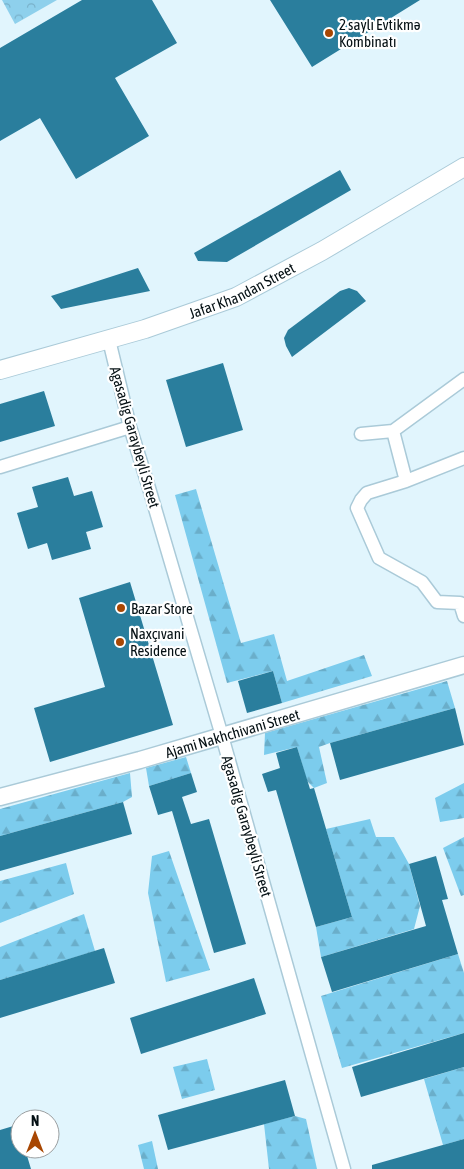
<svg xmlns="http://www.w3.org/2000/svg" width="464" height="1169" font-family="'Asap Condensed',sans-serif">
	<defs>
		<pattern id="forest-firs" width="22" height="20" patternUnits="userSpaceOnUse" patternTransform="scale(1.25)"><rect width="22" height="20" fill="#7ccced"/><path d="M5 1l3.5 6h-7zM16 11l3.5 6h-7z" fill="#6aaeca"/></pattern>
		<pattern id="park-crowns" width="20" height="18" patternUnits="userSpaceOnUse" patternTransform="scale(1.25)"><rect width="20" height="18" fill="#8ed0ec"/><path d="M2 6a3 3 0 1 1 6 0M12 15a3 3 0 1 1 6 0" fill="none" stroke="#79b1ca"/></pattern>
	</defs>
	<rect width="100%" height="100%" fill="#e1f5fd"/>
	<path fill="url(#forest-firs)" d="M 196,489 L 241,643 L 274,634 L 287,681 L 364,655 L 372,676 L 282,703 L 273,671 L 227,683 L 175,495 Z
		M 447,681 L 455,708 L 330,743 L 319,747 L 327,783 L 314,788 L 307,781 L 297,747 L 264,755 L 265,733 Z
		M 186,757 L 191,773 L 149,786 L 146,768 Z
		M 130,773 L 132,797 L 123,802 L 0,836 L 0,809 Z
		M 464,783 L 464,818 L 440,822 L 435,798 Z
		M 370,819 L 376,837 L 394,837 L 409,864 L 420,906 L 414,929 L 321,957 L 316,927 L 352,917 L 326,829 Z
		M 464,837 L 464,895 L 461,896 L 443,848 Z
		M 169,851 L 210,970 L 166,982 L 148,893 L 152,856 Z
		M 66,863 L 74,894 L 0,923 L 0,881 Z
		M 84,914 L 95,951 L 0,980 L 0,947 Z
		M 458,954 L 464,973 L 464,1033 L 342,1068 L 321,996 Z
		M 207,1059 L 215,1090 L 182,1099 L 173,1067 Z
		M 464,1067 L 464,1139 L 443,1145 L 424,1079 Z
		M 295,1116 L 306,1119 L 317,1169 L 269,1169 L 264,1124 Z
		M 152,1141 L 158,1169 L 144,1169 L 138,1145 Z"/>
	<path fill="url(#park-crowns)" d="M 2,0 L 57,0 L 15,24 Z"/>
	<path fill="#2a7e9d" d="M 82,0 L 152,0 L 177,43 L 115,78 L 149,136 L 76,179 L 40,118 L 0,141 L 0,48 Z
		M 270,0 L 420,0 L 312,67 Z
		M 340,170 L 351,190 L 227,262 L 198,261 L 194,253 Z
		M 138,268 L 150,291 L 61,309 L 51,296 Z
		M 349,288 L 357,291 L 366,301 L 292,357 L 286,346 L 284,338 L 288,330 L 340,291 Z
		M 223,363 L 243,430 L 186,447 L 166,380 Z
		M 44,391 L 55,426 L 0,442 L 0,404 Z
		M 68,477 L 74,496 L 92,491 L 103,527 L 86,532 L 91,549 L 52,560 L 47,543 L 28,549 L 17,513 L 38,507 L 32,487 Z
		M 130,582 L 173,725 L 50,762 L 34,708 L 105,687 L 79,598 Z
		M 273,671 L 282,703 L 247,713 L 238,681 Z
		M 455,708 L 464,745 L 340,780 L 330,743 Z
		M 297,747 L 310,789 L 314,788 L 352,917 L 316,927 L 276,790 L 268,792 L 262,774 L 280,768 L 276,753 Z
		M 191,773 L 197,792 L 182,797 L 191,824 L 209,819 L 246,944 L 214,953 L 172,811 L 158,815 L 149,786 Z
		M 123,802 L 132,834 L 0,871 L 0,836 Z
		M 436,856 L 448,899 L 442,900 L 458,954 L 332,992 L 321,957 L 426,926 L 409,864 Z
		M 104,948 L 115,983 L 0,1018 L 0,980 Z
		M 254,978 L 266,1014 L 141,1054 L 130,1018 Z
		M 464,1033 L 464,1067 L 361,1097 L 352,1067 Z
		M 285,1080 L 295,1116 L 168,1150 L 158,1115 Z
		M 20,1124 L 20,1149 L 25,1149 L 31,1169 L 0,1169 L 0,1130 Z
		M 464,1139 L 464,1169 L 372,1169 L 372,1165 Z"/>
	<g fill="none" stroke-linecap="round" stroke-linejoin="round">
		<g stroke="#aacad8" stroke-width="15">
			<path id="minor" d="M 109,340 L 130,427 L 149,488 L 222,736 L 344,1169
				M 393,431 L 406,481
				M 361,434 L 393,431 L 464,379
				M 464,458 L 406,481 L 367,493 L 361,500 L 357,508 L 379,558 L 422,582 L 437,602 L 460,603 L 464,616
				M 0,467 L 130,427"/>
		</g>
		<g stroke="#aacad8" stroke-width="19">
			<g id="tertiary">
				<path id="s1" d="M 0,797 L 140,760 L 464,665"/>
			</g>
		</g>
		<g stroke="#aacad8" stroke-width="20">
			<g id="secondary">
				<path id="s2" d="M 0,370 L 145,329 L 236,297 L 322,251 L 464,167"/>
			</g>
		</g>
		<use href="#minor" stroke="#fff" stroke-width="12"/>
		<use href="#tertiary" stroke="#fff" stroke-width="16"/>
		<use href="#secondary" stroke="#fff" stroke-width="18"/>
	</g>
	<g fill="#a84703" stroke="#fff" stroke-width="2">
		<circle cx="329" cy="33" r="5"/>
		<circle cx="121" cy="608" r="5"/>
		<circle cx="120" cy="642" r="5"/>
	</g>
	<g text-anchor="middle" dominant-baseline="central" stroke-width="4.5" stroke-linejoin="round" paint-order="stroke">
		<g font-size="15" fill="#040f13" stroke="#fff" text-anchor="start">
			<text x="339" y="24">2 saylı Evtikmə<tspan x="339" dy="17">Kombinatı</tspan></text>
			<text x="131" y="608">Bazar Store</text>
			<text x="130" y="633">Naxçıvani<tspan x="130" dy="17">Residence</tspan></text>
		</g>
		<g font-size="15" fill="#040f13" stroke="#fff">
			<text stroke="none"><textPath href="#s2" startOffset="255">Jafar Khandan Street</textPath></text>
			<text transform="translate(135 437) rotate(74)">Agasadig Garaybeyli Street</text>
			<text stroke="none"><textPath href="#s1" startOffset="241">Ajami Nakhchivani Street</textPath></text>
			<text transform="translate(247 826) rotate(74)">Agasadig Garaybeyli Street</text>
		</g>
	</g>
	<g transform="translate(35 1134)"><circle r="24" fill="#ffffff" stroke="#9b9fa1"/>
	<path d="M0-4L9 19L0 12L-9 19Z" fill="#a84703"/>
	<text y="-8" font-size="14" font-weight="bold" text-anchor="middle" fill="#040f13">N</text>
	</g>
</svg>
